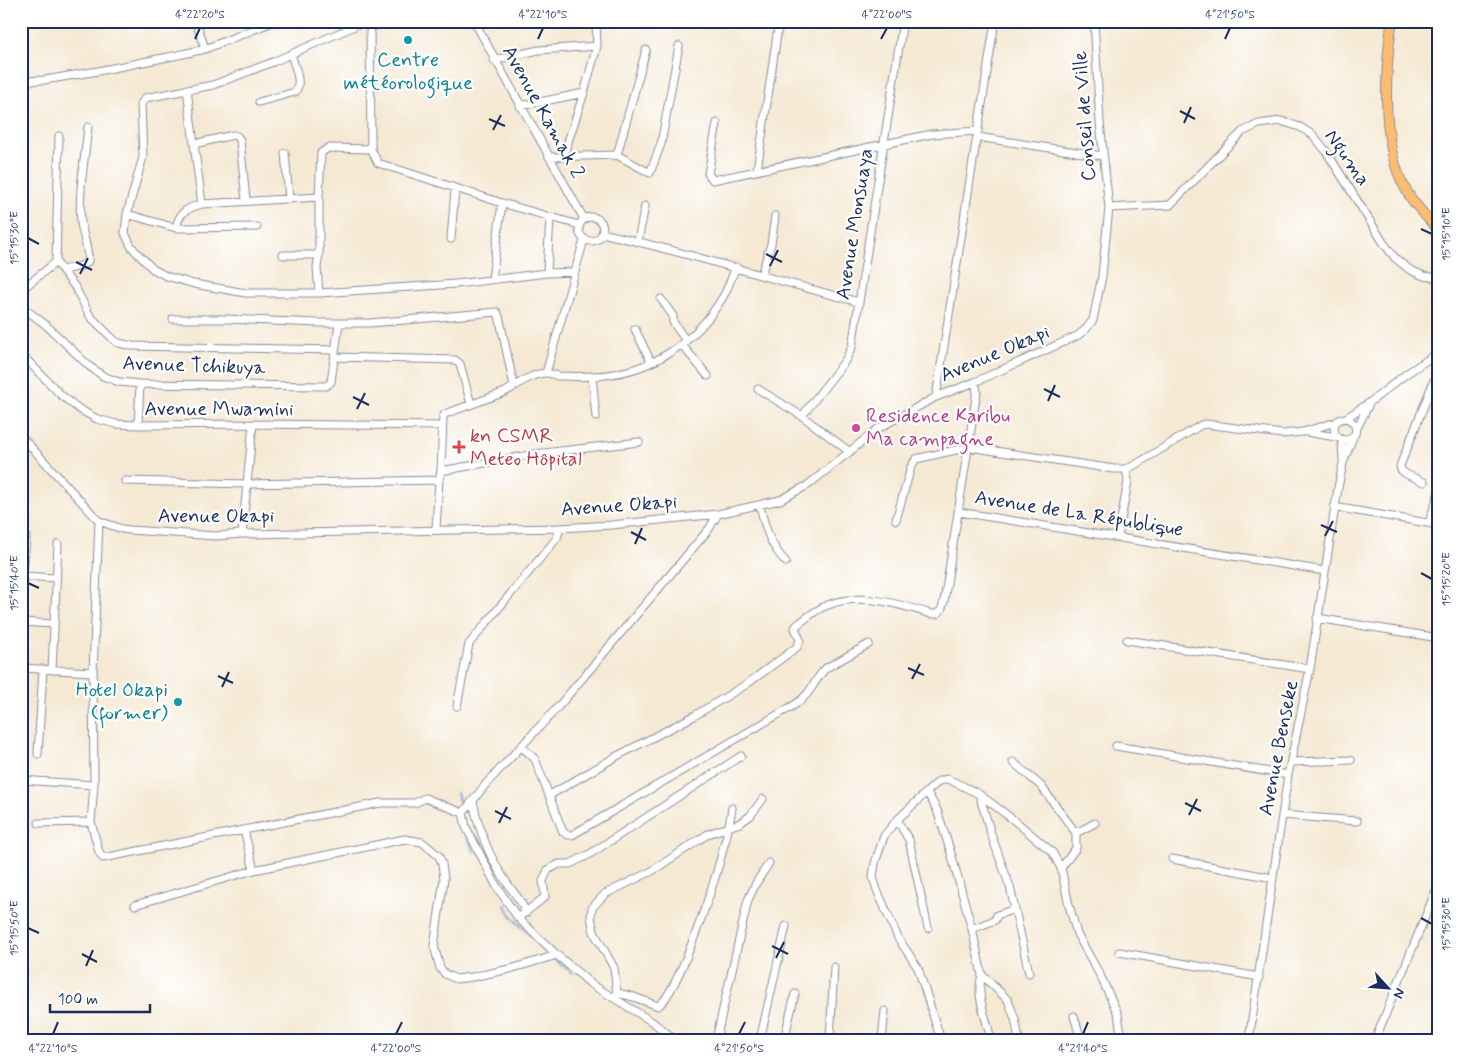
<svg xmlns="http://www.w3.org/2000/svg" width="1460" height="1061" font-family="Mynerve,sans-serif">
	<rect width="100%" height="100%" fill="#fff"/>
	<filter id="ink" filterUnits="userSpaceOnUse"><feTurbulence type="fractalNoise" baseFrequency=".02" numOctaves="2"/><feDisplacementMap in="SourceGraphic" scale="10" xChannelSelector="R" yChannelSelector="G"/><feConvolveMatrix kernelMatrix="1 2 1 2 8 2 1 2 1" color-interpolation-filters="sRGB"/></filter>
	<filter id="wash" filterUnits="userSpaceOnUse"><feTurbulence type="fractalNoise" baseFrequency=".0096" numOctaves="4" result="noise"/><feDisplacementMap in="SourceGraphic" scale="20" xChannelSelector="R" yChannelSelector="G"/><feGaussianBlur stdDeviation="1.12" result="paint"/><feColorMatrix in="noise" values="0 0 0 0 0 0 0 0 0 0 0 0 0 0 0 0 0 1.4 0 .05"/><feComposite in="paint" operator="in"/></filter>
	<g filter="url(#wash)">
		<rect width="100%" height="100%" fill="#f5e9d4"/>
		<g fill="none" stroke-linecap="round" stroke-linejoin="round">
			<path stroke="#6e9dd7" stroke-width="2" d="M 457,793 L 462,810
				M 468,837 L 475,853
				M 505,905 L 513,918 L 550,955
				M 553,958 L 573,973"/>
		</g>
	</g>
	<g filter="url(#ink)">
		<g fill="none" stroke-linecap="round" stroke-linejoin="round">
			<g stroke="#888c99" stroke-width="9">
				<path id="minor" d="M 196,21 L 205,49
					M 366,21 L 273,62 L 213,85 L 145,98 L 141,104 L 143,157 L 127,214 L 125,233 L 131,246 L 138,254 L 153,269 L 166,276 L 194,284 L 246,293 L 319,293 L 456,284 L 547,273 L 575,272
					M 370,21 L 371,149 L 378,163 L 502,203 L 579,225
					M 474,21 L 584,219
					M 371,27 L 391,21
					M 494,60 L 539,50 L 597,46
					M 21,81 L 45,80 L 98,71 L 183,54 L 205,49 L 275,21
					M 187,89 L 194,144
					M 259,102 L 295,92 C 303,83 294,65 291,54
					M 520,106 L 584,93
					M 717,123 L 708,174 L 713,180 L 932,134 L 978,131
					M 59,136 L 56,262 L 75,287 L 90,316 L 115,341 L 119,343 L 132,346 L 335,350
					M 977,137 L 1103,156
					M 285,153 L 289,199
					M 617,155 L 646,50
					M 549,157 L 617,155 L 650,173 L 661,144 L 679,46
					M 563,157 L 584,93 L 597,46 L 596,21
					M 757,170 L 779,21
					M 202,204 L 194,144 L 233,135 L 237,136 L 240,140 L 246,200
					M 1109,208 L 1170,205 L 1242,132 L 1259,124 L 1281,121 L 1300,127 L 1313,135 L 1326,151 L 1383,242 L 1395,258 L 1410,270 L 1424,276 L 1439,278
					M 127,214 L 176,228 C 179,212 187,208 202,204 L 319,197
					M579 229a12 12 0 1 1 24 0a12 12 0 1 1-24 0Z
					M 176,228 L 257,227
					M 602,233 C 689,253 773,280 859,302
					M 451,239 L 455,189
					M 638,241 L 645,206
					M 283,255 L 319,255
					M 63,270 C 70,268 85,267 88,261 C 90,257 82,231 81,223 C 78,193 85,157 88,127
					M 547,273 L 550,217
					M 761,275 L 771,244 L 775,216
					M 492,279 L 502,203
					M 21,290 L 56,262
					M 319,293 L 317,267 L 319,255 L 319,197 L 321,153 L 328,148 L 371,149
					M 661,299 L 673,316 L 673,322 L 686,341
					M 21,306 L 46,325 L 89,366 L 103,376 L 119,382 L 140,384 L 326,386 L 331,382 L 339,323
					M 173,319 L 226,319 L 318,323 L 370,323 L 497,312 L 499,316 L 514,386
					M 635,329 L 651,362
					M 682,345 L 708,376
					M 21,354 L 61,395 L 79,409 L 97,419 L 116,424 L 138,425 L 253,424 L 442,426
					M 335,357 L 455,360 L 460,364 L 471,404
					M 546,373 L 584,240
					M 592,376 L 596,417
					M 758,389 L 802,416 L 850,452
					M 936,397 L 995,21
					M 802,416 L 845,361 L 852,347 L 903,21
					M 1336,422 C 1329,436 1345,447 1355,434 C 1357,426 1354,421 1346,418
					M 138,425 L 140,384
					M 1356,430 L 1368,406
					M 1306,432 L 1336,437
					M 21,436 L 99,521 L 122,529 L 130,530 L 216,536 L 242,534 L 560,528 L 611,525 L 718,514 L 780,500 L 808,485 L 879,428 L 936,397 L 975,382 L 1077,336 L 1086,329 L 1093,320 L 1096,305 L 1102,276 L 1109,208 L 1100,122 L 1094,21
					M 1342,440 L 1343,460
					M 441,471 L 535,454 L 639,442
					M 125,481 L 248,484 L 439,480
					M 1424,482 L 1406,474 L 1401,470 L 1400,466 L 1439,368
					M 760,506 C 765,527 770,546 786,562
					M 1334,507 L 1439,525
					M 959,512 L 1325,571
					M 896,520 L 911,467 L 916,459 L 969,447 L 1114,469 L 1126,469 L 1135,465 L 1201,425 L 1206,424 L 1282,434 L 1303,432 L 1336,422 L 1341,419 L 1346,418 L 1369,403 L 1406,374 L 1439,352
					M 99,521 L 93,672 L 94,785 L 91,822 L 99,852 L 103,858 L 380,803 L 415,803 L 425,798 L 463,813
					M 1429,523 L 1439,492
					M 436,529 L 439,480 L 441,471 L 443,417 L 445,414 L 505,392 C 518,385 531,373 547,373 C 550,373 554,375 558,376 C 569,376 581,377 593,376 C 648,374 696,344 724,295 C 729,286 732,276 736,267
					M 242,534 L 253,424
					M 1118,537 L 1128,481 L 1126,469
					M 21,576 L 56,578
					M 23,577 L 26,537
					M 1317,618 L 1439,638
					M 21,622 L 54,624
					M 1127,640 L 1310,669
					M 21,668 L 93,672
					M 52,670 L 58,544
					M 457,706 L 469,644 L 557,538 L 560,528
					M 1116,746 L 1288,775
					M 522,747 L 535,759 L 563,832 L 568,835 L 572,835 L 796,704 C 813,692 813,681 826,668 L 869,644
					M 38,754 L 43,669
					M 1013,762 L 1041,786 L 1076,833
					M 1291,762 L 1351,760
					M 21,780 L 94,785
					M 927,792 L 937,810 L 951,853 L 972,929 L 982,975 L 1008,1000 L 1015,1019 L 1019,1040
					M 979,794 L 991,834 L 1010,887 L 1029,973
					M 550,795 L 619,755 L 694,716 L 747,684 L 797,647 L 800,640 L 795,628 L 796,626 C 806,618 816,609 828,605 C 861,592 899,604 931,614 L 937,614 L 941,610 L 944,602 L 977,391 L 975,382
					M 473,801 C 479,832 489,857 507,883 C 515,895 521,899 526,913
					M 1282,815 L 1357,821
					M 897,820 L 909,840 L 928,928
					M 39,823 L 91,822
					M 244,830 L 254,870
					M 1172,859 L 1273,878
					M 1061,868 L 1076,848 L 1076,833 L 1095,823
					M 135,905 L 254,870 L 405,839 L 422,842 L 439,856 L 442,864 L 444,879 L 434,946 L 440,968 L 445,974 L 456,979 L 472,977 L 510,969 L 557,955
					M 518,918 L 545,897 L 543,881 L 548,870 L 559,864 L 570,864 L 590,854 L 741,756
					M 972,929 L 995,920 L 997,915 L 1015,909
					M 1119,952 L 1259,977
					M 982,975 C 975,997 987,1018 991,1040
					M 617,993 L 634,997 L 658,1006 C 679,993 717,875 724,845 C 728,833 730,820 732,808
					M 614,998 L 617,993 L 614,968 L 594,932 L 591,917 L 592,908 L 605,894 L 652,871 L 708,834 L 740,823 L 750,816 L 763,799
					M 1074,1016 L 1081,1040
					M 676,1040 L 651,1021 L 591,984 L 557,955 L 518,918 L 497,887 L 466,827 L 463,813 L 486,784 L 558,707 L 709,529 L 718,514
					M 716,1040 L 748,900 L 756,883 L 769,863
					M 760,1040 L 786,926
					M 784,1040 L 795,994
					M 830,1040 L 834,967
					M 882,1040 L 885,1011
					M 941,1040 L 918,968 L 898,938 L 877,890 L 873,877 L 875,863 L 884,836 L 897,820 L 930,789 L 939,781 L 948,779 L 979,794 L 1015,821 L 1052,852 L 1061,868 L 1069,905 L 1077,934 L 1100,975 L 1118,1014 L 1122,1040
					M 1249,1040 L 1288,775 L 1310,669 L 1338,488 L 1343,463 L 1353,437
					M 1375,1040 L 1439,883"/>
			</g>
			<g stroke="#888c99" stroke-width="11">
				<path id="major" d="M 1392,21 C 1385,72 1380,150 1409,195 C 1417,208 1428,219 1439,230"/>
			</g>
			<use href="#minor" stroke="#fff" stroke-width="7"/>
			<use href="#major" stroke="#febc70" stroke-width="9"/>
		</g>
	</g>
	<path fill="none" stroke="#1b2f5e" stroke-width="2" d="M 195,39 L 200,28M 538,39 L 543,28M 881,39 L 887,28M 1225,39 L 1230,28M 1180,111 L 1195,119M 489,119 L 505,126M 1184,123 L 1191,107M 493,130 L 501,115M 1421,229 L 1432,234M 28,238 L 39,244M 766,254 L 782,262M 76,262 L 92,270M 770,266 L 778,250M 80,274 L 88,258M 1044,389 L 1060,397M 353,397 L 369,405M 1048,401 L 1055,385M 357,409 L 365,393M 1321,525 L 1337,532M 631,532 L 646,540M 1325,536 L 1333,521M 635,544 L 642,528M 1421,573 L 1432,579M 28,583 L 39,588M 908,668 L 924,675M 218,676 L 233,683M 912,679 L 920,664M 222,687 L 229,672M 1185,803 L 1201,811M 495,811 L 511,819M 1189,815 L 1197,799M 499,823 L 507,807M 1421,918 L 1432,924M 28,928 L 39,933M 772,946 L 788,954M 82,954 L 97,962M 776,958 L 784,942M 86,966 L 93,950M 53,1034 L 58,1022M 396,1034 L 402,1022M 739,1034 L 745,1022M 1083,1034 L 1088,1022"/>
	<g fill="#0f9aa8" stroke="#fff" stroke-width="2">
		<circle cx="408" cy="40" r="5"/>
		<circle cx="178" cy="702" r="5"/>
	</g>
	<circle fill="#d1479c" stroke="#fff" stroke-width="2" cx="856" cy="428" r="5"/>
	<path fill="#e0444e" stroke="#fff" stroke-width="2" d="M456.5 439.5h5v5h5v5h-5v5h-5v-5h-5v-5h5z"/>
	<g text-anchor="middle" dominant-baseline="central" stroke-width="4.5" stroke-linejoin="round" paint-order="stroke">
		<g font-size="20" fill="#0d838f" stroke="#fff">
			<text x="408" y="60">Centre<tspan x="408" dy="23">météorologique</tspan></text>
			<text x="168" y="690" text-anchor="end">Hotel Okapi<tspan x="168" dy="23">(former)</tspan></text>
		</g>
		<g font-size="20" fill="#1b2f5e" stroke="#fff">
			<text transform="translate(543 112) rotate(61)">Avenue Kamak 2</text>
			<text transform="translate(1085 116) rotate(-94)">Conseil de Ville</text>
			<text transform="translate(1347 158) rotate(55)">Nguma</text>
			<text transform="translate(855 224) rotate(-81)">Avenue Monsuaya</text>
			<text transform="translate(995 354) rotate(-23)">Avenue Okapi</text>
			<text transform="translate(194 366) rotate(2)">Avenue Tchikuya</text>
			<text x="219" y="409">Avenue Mwamini</text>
			<text transform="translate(619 506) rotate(-4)">Avenue Okapi</text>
			<text transform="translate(1079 514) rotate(9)">Avenue de La République</text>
			<text x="216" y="516">Avenue Okapi</text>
			<text transform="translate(1279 748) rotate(-79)">Avenue Benseke</text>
		</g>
		<g font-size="20" fill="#b23c85" stroke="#fff" text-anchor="start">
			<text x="866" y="416">Residence Karibu<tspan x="866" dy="23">Ma campagne</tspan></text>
		</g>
		<g font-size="20" fill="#be3a42" stroke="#fff" text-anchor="start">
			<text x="470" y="436">kn CSMR<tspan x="470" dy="23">Meteo Hôpital</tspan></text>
		</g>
	</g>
	<rect width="1460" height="1061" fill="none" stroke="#fff" stroke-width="55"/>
	<g transform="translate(1388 988) rotate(116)" stroke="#ffffff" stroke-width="4" paint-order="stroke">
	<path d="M0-4L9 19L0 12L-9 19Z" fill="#1b2f5e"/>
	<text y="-8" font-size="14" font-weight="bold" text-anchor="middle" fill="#1b2f5e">N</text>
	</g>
	<path d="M50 1004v8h100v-8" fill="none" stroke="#1b2f5e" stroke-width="2.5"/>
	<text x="58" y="1004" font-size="15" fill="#1b2f5e" stroke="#ffffff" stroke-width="4" paint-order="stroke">100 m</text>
	<rect x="28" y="28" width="1404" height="1006" fill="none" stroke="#1b2f5e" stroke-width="2"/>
	<g font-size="12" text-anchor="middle" fill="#1b2f5e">
		<text x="200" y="18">4°22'20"S</text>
		<text x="543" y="18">4°22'10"S</text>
		<text x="887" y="18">4°22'00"S</text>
		<text x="1230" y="18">4°21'50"S</text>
		<text transform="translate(1446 234) rotate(-90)" y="4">15°15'10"E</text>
		<text transform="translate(14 238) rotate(-90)" y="4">15°15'30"E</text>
		<text transform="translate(1446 579) rotate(-90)" y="4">15°15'20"E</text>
		<text transform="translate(14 583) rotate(-90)" y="4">15°15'40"E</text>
		<text transform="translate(1446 924) rotate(-90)" y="4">15°15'30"E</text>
		<text transform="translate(14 928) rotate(-90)" y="4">15°15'50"E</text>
		<text x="53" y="1052">4°22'10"S</text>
		<text x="396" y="1052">4°22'00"S</text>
		<text x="739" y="1052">4°21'50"S</text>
		<text x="1083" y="1052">4°21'40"S</text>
	</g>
</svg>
